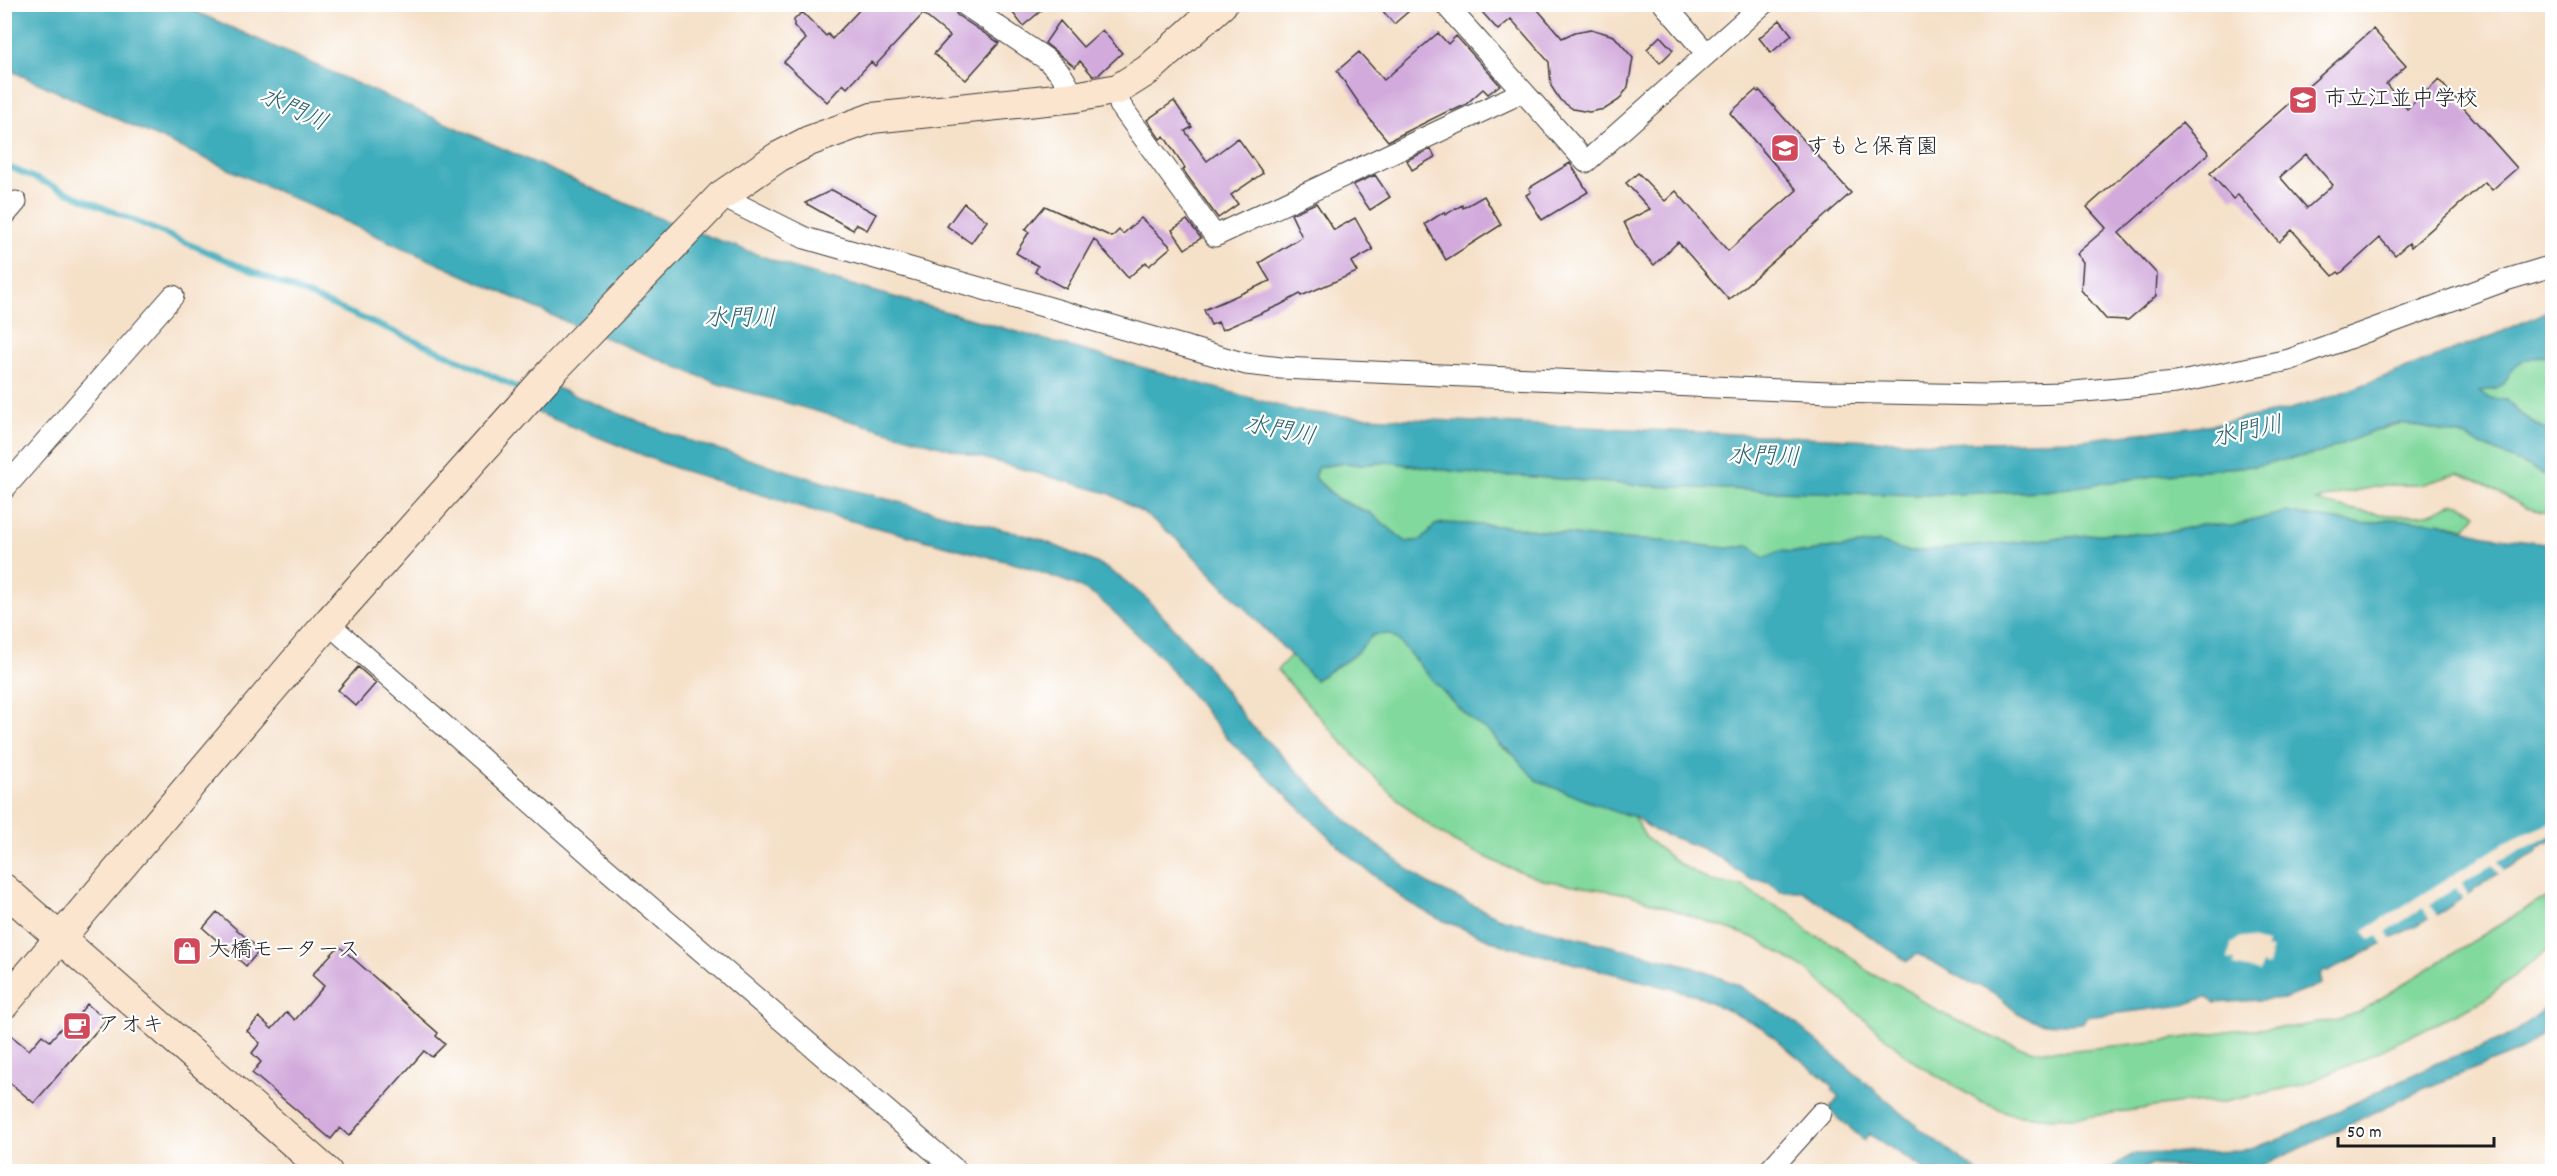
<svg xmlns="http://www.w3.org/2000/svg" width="2557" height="1176" font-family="Dekko,'Klee One',sans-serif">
	<rect width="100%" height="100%" fill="#fff"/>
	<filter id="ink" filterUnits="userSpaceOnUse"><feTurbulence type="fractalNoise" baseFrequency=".0167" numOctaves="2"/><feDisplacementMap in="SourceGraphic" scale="12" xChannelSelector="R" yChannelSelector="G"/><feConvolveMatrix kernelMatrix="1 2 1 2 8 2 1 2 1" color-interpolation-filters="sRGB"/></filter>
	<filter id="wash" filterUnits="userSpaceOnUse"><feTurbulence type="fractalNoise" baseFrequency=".008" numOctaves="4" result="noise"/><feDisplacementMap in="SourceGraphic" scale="24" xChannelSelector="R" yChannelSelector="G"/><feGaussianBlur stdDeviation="1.35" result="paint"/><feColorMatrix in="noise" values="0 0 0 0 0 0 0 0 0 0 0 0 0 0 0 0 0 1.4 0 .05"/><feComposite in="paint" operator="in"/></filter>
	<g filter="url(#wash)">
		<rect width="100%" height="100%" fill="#f5e0c8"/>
		<path fill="#82d99d" stroke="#4f7a5c" stroke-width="1.5" d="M 2552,354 L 2552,434 L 2517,412 L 2507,400 L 2488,398 L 2478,390 L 2497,389 L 2507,378 L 2512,369 L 2525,360 Z
			M 2402,423 L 2460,435 L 2552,478 L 2552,514 L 2526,508 L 2481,482 L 2458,473 L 2421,485 L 2385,485 L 2340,494 L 2316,501 C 2351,510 2390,519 2426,514 C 2450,510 2449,492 2476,514 L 2466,528 L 2438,522 L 2388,519 L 2363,524 L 2285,512 L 2232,526 L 2201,524 L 2175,531 L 2149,534 L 2111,533 L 1909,553 L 1880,542 L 1840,548 L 1822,548 L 1808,553 L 1780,551 L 1764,558 L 1750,546 L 1726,548 L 1663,541 L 1599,538 L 1504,526 L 1443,523 L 1435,525 L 1422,540 L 1406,542 L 1372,514 L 1338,499 L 1314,477 L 1318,467 L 1346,463 L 1360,465 L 1387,462 L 1489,476 L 1521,476 L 1650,486 L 1776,491 L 1920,495 L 2046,491 L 2190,471 L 2254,466 Z
			M 1381,633 L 1390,634 L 1398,640 C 1422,668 1444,695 1472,720 C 1480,727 1496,733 1498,745 L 1584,800 L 1633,816 L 1646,838 L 1678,863 L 1710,881 L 1745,887 L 1761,899 L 1791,913 L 1808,932 L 1837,946 L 1873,975 L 1899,985 L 1941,1013 L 1992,1037 L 2030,1050 L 2066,1051 L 2162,1041 L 2234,1030 L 2294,1027 L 2335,1020 L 2359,1012 L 2520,912 L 2552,895 L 2552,946 L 2482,1001 L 2363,1059 L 2305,1084 L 2224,1102 L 2182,1103 L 2092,1116 L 2051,1118 L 2012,1114 L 1981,1102 L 1914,1062 L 1806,969 L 1755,938 L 1628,894 L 1543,880 L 1505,866 L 1454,842 L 1417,817 L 1370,773 L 1277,670 L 1291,655 L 1315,680 L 1352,657 L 1373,635 Z"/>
		<path fill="#3eacbb" stroke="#2d646c" stroke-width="1.5" d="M 5,5 L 181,5 L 656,217 L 802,271 L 1297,411 L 1344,416 L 1936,443 L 2081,440 L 2214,424 L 2287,410 L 2331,397 L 2497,334 L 2552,309 L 2552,354 L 2525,360 L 2512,369 L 2505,383 L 2497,389 L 2479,391 L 2489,398 L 2507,400 L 2517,412 L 2552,434 L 2552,478 L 2460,435 L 2402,423 L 2392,424 L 2320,453 L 2254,466 L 2190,471 L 2046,491 L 1920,495 L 1776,491 L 1650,486 L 1521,476 L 1489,476 L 1387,462 L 1360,465 L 1346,463 L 1318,467 L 1314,477 L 1337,499 L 1372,514 L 1406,542 L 1422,540 L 1435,525 L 1443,523 L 1504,526 L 1599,538 L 1663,541 L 1726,548 L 1750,546 L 1764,558 L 1780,551 L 1808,553 L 1822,548 L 1840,548 L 1880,542 L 1909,552 L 2111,533 L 2149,534 L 2175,531 L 2201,524 L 2232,526 L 2285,512 L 2363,524 L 2388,519 L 2438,522 L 2485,535 L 2552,544 L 2552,841 L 2544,843 L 2537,849 L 2536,853 L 2502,871 L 2443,911 L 2328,972 L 2325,970 L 2320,974 L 2322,984 L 2286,998 L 2215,1003 L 2206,997 L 2184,1005 L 2087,1017 L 2082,1023 C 2063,1025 2038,1025 2021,1015 C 2005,1005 1994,987 1974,985 L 1918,954 L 1907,961 L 1802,891 L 1779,891 L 1769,882 L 1748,878 L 1717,856 L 1699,847 L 1655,831 L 1633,816 L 1618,813 L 1537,781 L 1510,751 L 1498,744 C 1496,733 1480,727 1472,720 C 1444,695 1422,668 1398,640 L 1390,634 L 1373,635 L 1352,657 L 1315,680 L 1179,541 L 1148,516 L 1111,494 L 719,384 L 567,322 L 5,68 Z
			M 539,381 L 672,435 L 826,483 L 1039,539 L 1101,565 L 1124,580 L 1148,600 L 1202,659 L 1247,721 L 1352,826 L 1428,884 L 1500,918 L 1690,966 L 1738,985 L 1788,1017 L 1923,1131 L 1977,1171 L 1928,1171 L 1869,1134 L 1864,1140 L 1829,1110 L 1839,1097 L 1832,1090 L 1834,1087 L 1761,1027 L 1696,995 L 1503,945 L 1437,918 L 1406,901 L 1347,854 L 1228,739 L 1160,656 L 1114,612 L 1097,597 L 1076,585 L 1020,565 L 821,513 L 675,468 L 518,405 Z
			M 2552,1003 L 2552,1026 L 2522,1050 L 2425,1088 L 2267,1164 L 2241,1171 L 2150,1165 L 2140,1171 L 2106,1171 L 2133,1154 L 2241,1151 L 2280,1139 L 2437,1063 L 2496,1042 L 2517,1031 Z"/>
		<path fill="#f5e0c8" d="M 2552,822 L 2552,835 L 2499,861 L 2504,871 L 2499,874 L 2493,864 L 2462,884 L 2468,895 L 2463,899 L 2456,888 L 2430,904 L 2437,917 L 2430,921 L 2423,908 L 2387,931 L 2392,940 L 2383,944 L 2378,936 L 2370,940 L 2363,931 L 2506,842 Z
			M 2241,937 L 2267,943 L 2266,948 L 2272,949 L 2268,966 L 2262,964 L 2260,972 L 2234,966 L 2235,961 L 2228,959 L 2231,944 Z"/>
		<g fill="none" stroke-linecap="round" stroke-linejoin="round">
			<path stroke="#3eacbb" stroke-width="6" d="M 4,165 L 451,356 L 524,391"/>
		</g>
		<g id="blocks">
			<path fill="#d2aadc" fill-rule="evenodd" d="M 865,4 L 951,4 L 957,15 L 999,43 L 966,80 L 934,54 L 950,36 L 923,14 L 875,66 L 871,62 L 847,88 L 843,84 L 827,102 L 784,62 L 806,39 L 794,26 L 794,20 L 802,12 L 826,36 L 828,34 L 832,39 Z
				M 1006,4 L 1049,4 L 1023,26 Z
				M 1377,4 L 1417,4 L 1394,24 Z
				M 1475,4 L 1533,4 L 1562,38 L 1575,32 L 1591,29 L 1614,36 L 1633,58 L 1628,87 L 1619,100 L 1605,109 L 1589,112 L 1573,109 L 1560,100 L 1551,86 L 1549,62 L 1511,19 L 1498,30 Z
				M 1780,20 L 1792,35 L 1771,53 L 1759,38 Z
				M 1060,21 L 1083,47 L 1102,30 L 1122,53 L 1098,75 L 1093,76 L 1080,61 L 1075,67 L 1045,43 Z
				M 2373,29 L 2406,66 L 2386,84 L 2407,109 L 2439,80 L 2517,168 L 2492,190 L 2485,182 L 2411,247 L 2409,243 L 2395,255 L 2380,238 L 2340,274 L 2338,272 L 2333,276 L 2292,230 L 2279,242 L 2238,195 L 2233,199 L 2210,173 ZM 2306,154 L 2333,185 L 2307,208 L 2280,177 Z
				M 1438,33 L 1448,44 L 1456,36 L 1500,85 L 1488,94 L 1483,89 L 1465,105 L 1452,111 L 1450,110 L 1388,141 L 1369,118 L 1337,71 L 1359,52 L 1384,80 Z
				M 1660,36 L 1673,50 L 1660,63 L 1647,49 Z
				M 1756,90 L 1758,92 L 1760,91 L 1851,193 L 1729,300 L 1678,242 L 1654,265 L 1635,245 L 1624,222 L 1650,209 L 1626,183 L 1638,173 L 1665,201 L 1676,191 L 1728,251 L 1797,190 L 1730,113 Z
				M 1174,101 L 1192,127 L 1185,131 L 1207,161 L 1238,138 L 1263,173 L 1231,195 L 1238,204 L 1218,218 L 1183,170 L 1185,168 L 1164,136 L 1160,139 L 1147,120 Z
				M 2182,123 L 2209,153 L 2119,233 L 2157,274 L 2156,296 L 2128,320 L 2106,319 L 2081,290 L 2083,262 L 2076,254 L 2106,228 L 2087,207 Z
				M 1431,149 L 1435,157 L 1412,170 L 1407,160 Z
				M 1570,163 L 1588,192 L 1542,220 L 1526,195 L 1531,192 L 1529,188 Z
				M 1375,175 L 1390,197 L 1370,210 L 1353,185 Z
				M 832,190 L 876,214 L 867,230 L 856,224 L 853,230 L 805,203 Z
				M 1484,196 L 1501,225 L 1446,260 L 1425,224 L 1444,212 L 1445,215 L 1462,205 L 1463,208 Z
				M 964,203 L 987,221 L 971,243 L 947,226 Z
				M 1316,203 L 1334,230 L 1355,218 L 1373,250 L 1351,262 L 1357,272 L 1301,296 L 1300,294 L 1280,305 L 1222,330 L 1218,322 L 1211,325 L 1204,310 L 1270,281 L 1259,263 L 1302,237 L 1291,214 Z
				M 1045,206 L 1112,237 L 1119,230 L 1123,234 L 1141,218 L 1171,247 L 1149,266 L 1146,262 L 1128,278 L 1094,239 L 1066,289 L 1035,272 L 1038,266 L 1016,253 L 1029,232 L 1025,230 Z
				M 1187,220 L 1201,238 L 1185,249 L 1172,230 Z
				M 358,667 L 376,683 L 356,706 L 338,690 Z
				M 217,912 L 260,950 L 246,966 L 203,928 Z
				M 339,946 L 438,1033 L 436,1036 L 445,1044 L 432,1057 L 424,1051 L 349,1136 L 340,1128 L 331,1139 L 252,1073 L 261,1062 L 252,1053 L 260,1043 L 247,1031 L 259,1017 L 272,1029 L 287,1012 L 295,1020 L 324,986 L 312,975 Z
				M 87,1004 L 106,1020 L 34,1103 L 4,1078 L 4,1030 L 29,1050 L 42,1035 L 50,1041 L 61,1028 L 65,1031 Z"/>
		</g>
	</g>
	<g filter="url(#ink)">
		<use href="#blocks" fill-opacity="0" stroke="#3d3936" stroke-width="1.5"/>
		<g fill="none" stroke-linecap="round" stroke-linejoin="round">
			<g stroke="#3d3936" stroke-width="23">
				<path id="street" d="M 964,4 L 1046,59 L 1061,74 L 1075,97
					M 1445,4 L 1586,162 L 1707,54 L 1664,4
					M 1707,54 L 1763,4
					M 1118,89 L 1120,105 L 1215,236 L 1510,98 L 1521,90
					M 721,196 L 805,238 L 1246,364 L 1281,368 L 1829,392 L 1986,395 L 2062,393 L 2176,383 L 2289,360 L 2509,279 L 2552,266
					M 4,216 L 16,202
					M 4,489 L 173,296
					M 328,623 L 604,867 L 958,1172
					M 1768,1172 L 1821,1113"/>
			</g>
			<g stroke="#3d3936" stroke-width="32">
				<path id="secondary" d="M 4,889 L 327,1172
					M 4,1004 L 328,623 L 555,368 L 721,196 L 778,157 L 809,141 L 872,118 L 1075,97 L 1118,89 L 1148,70 L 1222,4"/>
			</g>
			<use href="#street" stroke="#fff" stroke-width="21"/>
			<use href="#secondary" stroke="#fbe5cf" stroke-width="30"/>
		</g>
	</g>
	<defs>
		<g id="school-square" transform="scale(1.5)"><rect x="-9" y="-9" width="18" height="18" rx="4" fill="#d1495b" stroke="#fff"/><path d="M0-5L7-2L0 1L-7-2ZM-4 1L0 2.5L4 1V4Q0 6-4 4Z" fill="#fff"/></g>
		<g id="shop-square" transform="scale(1.5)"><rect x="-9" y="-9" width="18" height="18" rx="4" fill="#d1495b" stroke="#fff"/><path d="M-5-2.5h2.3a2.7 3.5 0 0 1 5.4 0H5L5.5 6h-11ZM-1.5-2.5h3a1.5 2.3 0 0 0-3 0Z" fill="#fff"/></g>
		<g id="cafe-square" transform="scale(1.5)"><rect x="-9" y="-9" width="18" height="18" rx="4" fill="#d1495b" stroke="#fff"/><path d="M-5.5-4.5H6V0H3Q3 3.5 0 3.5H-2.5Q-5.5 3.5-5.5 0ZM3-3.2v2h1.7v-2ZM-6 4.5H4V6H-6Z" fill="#fff"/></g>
	</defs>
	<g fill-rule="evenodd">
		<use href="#school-square" x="2303" y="100"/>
		<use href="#school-square" x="1785" y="148"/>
		<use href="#shop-square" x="187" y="951"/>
		<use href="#cafe-square" x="77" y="1026"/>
	</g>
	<g text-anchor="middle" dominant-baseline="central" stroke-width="4.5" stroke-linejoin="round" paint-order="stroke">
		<g font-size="22" fill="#1c1c1c" stroke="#fff" text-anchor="start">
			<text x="2324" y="100">市立江並中学校</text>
			<text x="1806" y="148">すもと保育園</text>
			<text x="208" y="951">大橋モータース</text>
			<text x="98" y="1026">アオキ</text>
		</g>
		<g font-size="24" font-style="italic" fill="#2d646c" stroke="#fff">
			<text transform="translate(293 111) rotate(25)">水門川</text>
			<text x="740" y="320">水門川</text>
			<text transform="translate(1280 432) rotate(11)">水門川</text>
			<text transform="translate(2248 433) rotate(-12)">水門川</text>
			<text transform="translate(1764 458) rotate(2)">水門川</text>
		</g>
	</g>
	<rect width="2557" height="1176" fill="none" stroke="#fff" stroke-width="24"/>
	<path d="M2338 1137v9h156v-9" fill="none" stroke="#1c1c1c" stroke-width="3"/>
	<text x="2347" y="1137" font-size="18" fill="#1c1c1c" stroke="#ffffff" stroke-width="4.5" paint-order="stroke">50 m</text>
</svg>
